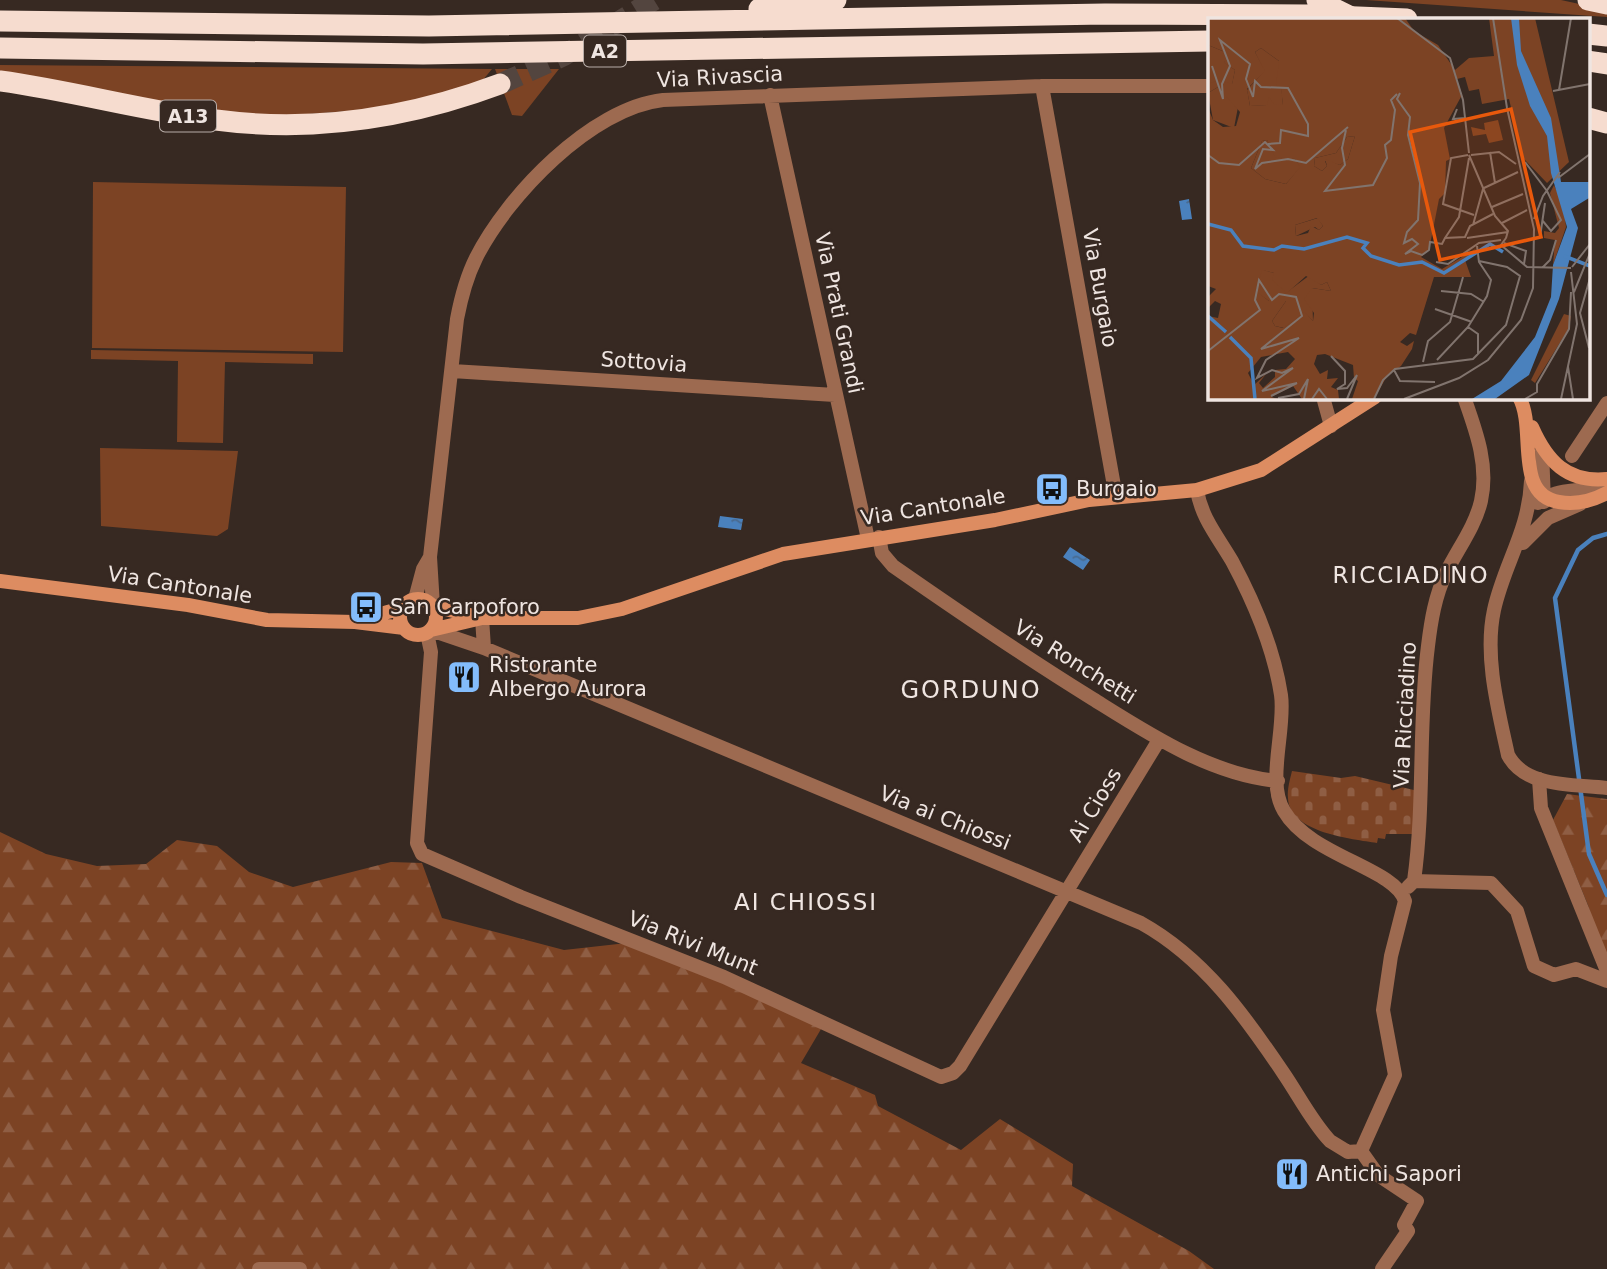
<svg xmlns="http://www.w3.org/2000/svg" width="1607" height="1269" font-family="'DejaVu Sans',sans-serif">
	<defs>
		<pattern id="forest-firs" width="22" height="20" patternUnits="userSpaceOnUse" patternTransform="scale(1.75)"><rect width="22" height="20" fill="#7c4324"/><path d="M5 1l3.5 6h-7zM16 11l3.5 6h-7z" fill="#8f5e44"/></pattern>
		<pattern id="cemetery-stones" width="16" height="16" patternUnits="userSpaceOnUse" patternTransform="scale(1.75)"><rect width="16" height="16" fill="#7c4324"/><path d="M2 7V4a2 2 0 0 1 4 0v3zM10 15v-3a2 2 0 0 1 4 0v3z" fill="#8f5e44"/></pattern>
		<pattern id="water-ripples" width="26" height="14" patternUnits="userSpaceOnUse" patternTransform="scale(1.75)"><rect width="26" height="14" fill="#4a81bd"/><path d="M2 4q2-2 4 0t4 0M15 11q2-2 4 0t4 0" fill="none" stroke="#49698d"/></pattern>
	</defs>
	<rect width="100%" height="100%" fill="#372922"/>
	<path fill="#7c4324" d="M 1366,0 L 1561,0 L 1607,10 L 1607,17 Z
		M 0,65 L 492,69 L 478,86 L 404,107 L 253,118 L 0,74 Z
		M 495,69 L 559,69 L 522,116 L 512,115 Z
		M 93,182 L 346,187 L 343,352 L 92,348 Z
		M 91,350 L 313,354 L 313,364 L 225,362 L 223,443 L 177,442 L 178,361 L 91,359 Z
		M 100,448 L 238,451 L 228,529 L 217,536 L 101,526 Z"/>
	<path fill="url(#forest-firs)" d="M 1567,794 L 1607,799 L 1607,967 L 1588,905 L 1553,820 Z
		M 0,832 L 46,854 L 97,866 L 146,864 L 177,840 L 217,846 L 249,872 L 293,887 L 391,862 L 422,863 L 442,918 L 564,950 L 636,942 L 824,1024 L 801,1063 L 875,1095 L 878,1106 L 961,1150 L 1000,1119 L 1073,1164 L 1072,1186 L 1189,1251 L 1214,1269 L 0,1269 Z"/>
	<path fill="url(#cemetery-stones)" d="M 1292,771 L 1341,778 L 1355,776 L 1418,791 L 1412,834 L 1386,834 L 1385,839 L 1378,838 L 1377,843 C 1353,839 1289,833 1288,798 C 1287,790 1290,779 1292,771 Z"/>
	<path fill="url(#water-ripples)" d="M 1189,199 L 1192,219 L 1182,220 L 1179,201 Z
		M 720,516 L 743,519 L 741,530 L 718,527 Z
		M 1070,547 L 1090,560 L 1083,570 L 1063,557 Z"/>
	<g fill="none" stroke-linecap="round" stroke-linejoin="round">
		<path stroke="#4a81bd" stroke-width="4.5" d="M 1607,534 L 1593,538 L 1578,550 L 1555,598 L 1589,854 L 1607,895"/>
		<path stroke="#53453f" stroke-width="21" stroke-dasharray="21 10" stroke-linecap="butt" d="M 500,84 L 563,56 L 654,0"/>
		<path stroke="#9d6a50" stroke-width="14" d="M 1042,86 L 1116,497
			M 770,95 L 868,539
			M 452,371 L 835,395
			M 1323,397 L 1331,426
			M 1572,456 L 1607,403
			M 1197,490 C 1201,517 1218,537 1232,561 C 1254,602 1274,649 1281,695 C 1286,729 1266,782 1284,811 C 1310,856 1395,868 1405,901 L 1391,956 L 1383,1010 L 1395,1075 L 1361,1151 L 1378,1175 L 1417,1201 L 1404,1225 L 1408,1231 L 1382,1269
			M 879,537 L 882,553 L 893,566 C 959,612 1025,657 1093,699 C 1149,734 1211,775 1278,781
			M 415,599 L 423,569 L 430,557
			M 433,606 L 430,557 L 457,319 C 461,298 466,278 476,258 C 507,196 591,108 663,100 L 1042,86 L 1210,86
			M 482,618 L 484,648
			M 431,630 L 484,648 L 1141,923 C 1204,958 1245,1016 1284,1074 C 1299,1096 1312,1122 1330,1141 L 1348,1152 L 1361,1151
			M 427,633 L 431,652 L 417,843 L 422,854 L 521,897 L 724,977 L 941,1077 L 953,1073 L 960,1066 L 1159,740
			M 1539,779 L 1541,808 L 1607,971
			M 1414,881 C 1425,802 1418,724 1428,646 C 1431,621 1435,596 1446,573 C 1457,550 1475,527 1481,501 C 1489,465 1476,431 1464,397
			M 1408,887 L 1414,881 L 1491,883 L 1517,911 L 1534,966 L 1554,975 L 1576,969 L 1607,981
			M 259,1269 L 300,1269"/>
		<path stroke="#9d6a50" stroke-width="14" d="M 1542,450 L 1544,502
			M 1531,481 C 1529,531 1504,564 1494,610 C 1484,656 1498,709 1508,755 C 1525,788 1574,784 1607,788
			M 1538,503 C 1558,485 1584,495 1607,482
			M 1523,543 L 1548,518 L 1580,504"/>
		<path stroke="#dd8c61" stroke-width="14" d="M 1519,397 C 1537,428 1513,495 1559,502 C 1576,505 1592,501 1607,493
			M 1532,427 C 1547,461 1567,483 1607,479
			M 0,581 L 188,605 L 267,620 L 355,622 L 404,628
			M400 617a18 18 0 1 1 36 0a18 18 0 1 1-36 0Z
			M 433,606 L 482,618 L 578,618 L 622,609 L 783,554 L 995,520 L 1089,500 L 1197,490 L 1261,470 L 1375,397
			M 359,620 L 402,608
			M 431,630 L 482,618"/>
		<path stroke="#f6dccf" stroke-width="21" d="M 1317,0 L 1353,18
			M 1588,0 L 1607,4
			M 759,9 L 836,0
			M 0,21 L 429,26 L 1105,14 L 1309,15
			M 1588,34 L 1607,36
			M 0,48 L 423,54 L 1210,41
			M 1588,61 L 1607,64
			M 0,81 C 73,91 144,111 216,120 C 314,133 409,118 500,84
			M 1588,118 L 1607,123"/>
		<path stroke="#f6dccf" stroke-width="21" d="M 1309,15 L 1407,19"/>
	</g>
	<defs>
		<g id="bus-square" transform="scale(1.75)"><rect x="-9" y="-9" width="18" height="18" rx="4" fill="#83bcfb" stroke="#372922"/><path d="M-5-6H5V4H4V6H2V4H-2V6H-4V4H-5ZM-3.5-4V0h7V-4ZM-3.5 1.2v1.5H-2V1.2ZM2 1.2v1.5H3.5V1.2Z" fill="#111"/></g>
		<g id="restaurant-square" transform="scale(1.75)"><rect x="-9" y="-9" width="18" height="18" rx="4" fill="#83bcfb" stroke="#372922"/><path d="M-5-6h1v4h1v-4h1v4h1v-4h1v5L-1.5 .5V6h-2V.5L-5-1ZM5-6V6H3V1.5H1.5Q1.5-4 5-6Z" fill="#111"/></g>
	</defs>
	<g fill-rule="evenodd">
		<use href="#bus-square" x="1052" y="489"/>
		<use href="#bus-square" x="366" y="607"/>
		<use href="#restaurant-square" x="464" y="677"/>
		<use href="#restaurant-square" x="1292" y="1174"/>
	</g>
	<g text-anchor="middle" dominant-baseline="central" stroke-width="5" stroke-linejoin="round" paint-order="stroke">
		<g fill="#372922" stroke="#b8ada8" stroke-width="2">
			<rect x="584" y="35.5" width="42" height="31" rx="5"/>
			<rect x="160" y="100.5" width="56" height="31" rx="5"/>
		</g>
		<g font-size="19" font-weight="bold" fill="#efe5e1">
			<text x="605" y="51">A2</text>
			<text x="188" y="116">A13</text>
		</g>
		<g font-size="21" fill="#efe5e1" stroke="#372922">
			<text transform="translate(720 77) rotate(-3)">Via Rivascia</text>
			<text transform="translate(1100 288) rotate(80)">Via Burgaio</text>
			<text transform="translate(839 313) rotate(78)">Via Prati Grandi</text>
			<text transform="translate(644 362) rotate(4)">Sottovia</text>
			<text transform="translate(933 507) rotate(-9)">Via Cantonale</text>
			<text transform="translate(180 585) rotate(9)">Via Cantonale</text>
			<text transform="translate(1075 662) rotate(32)">Via Ronchetti</text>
			<text transform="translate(1405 715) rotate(-87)">Via Ricciadino</text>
			<text transform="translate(1095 805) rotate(-59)">Ai Cioss</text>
			<text transform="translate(945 818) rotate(22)">Via ai Chiossi</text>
			<text transform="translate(693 943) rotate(22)">Via Rivi Munt</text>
		</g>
		<g font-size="21" fill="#efe5e1" stroke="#372922" text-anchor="start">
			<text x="1076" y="489">Burgaio</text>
			<text x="390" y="607">San Carpoforo</text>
			<text x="489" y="665">Ristorante<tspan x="489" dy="24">Albergo Aurora</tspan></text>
			<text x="1316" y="1174">Antichi Sapori</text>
		</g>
		<g font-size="23" letter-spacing="2" fill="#efe5e1" stroke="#372922">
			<text x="1411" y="575">RICCIADINO</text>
			<text x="806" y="902">AI CHIOSSI</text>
		</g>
		<g font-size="24" letter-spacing="2" fill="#efe5e1" stroke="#372922">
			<text x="971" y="690">GORDUNO</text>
		</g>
	</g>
	<g transform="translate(1208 18)">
		<rect width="382" height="382" fill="#372922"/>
		<path d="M 0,27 L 17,34 L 20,42 L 16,44 L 27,52 L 24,67 L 0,66 ZM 53,30 L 71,43 L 75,87 L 42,88 L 39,72 L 56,53 L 47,34 ZM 10,69 L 30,89 L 26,110 L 5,102 L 0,75 ZM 290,102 L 295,122 L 281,125 L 278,116 L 265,118 L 263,109 L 277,112 L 276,105 ZM 147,118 L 140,141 L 132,147 L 117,143 L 119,148 L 114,153 L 106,148 L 107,140 L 128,135 L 139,119 ZM 59,122 L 65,133 L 87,141 L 93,149 L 78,166 L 57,161 L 43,150 L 54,123 ZM 110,200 L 115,208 L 111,212 L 107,209 L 88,218 L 87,207 ZM 53,251 L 66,255 L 79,274 L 102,257 L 113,267 L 119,264 L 123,273 L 104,270 L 105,303 L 97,295 L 76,310 L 67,308 L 64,303 L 78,283 L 61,283 L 48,274 Z" fill="#7c4324"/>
		<path d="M 0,0 L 197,0 L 206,13 L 230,27 L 247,52 L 261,40 L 286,38 L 281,0 L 327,0 L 361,144 L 339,165 L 315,140 L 301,81 L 274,86 L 271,71 L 261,73 L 257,59 L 249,61 L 254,77 L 236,110 L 242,141 L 238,143 L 237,175 L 231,181 L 221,232 L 213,239 L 234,251 L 269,230 L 257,242 L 263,259 L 226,259 L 208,317 L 202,315 L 192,324 L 199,328 L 206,323 L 204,331 L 193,348 L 179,358 L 166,381 L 144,381 L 150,363 L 146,360 L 145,347 L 117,336 L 109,337 L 106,346 L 112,356 L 120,352 L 119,361 L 130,360 L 123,369 L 130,372 L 131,381 L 94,381 L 85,368 L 63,379 L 70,381 L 0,381 L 0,298 L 10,300 L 13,286 L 7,283 L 0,290 L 0,279 L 8,271 L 0,268 L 0,90 L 5,102 L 15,109 L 28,108 L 32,94 L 10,69 L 0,75 L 0,66 L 11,62 L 24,66 L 27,52 L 15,44 L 19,42 L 17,34 L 0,27 ZM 53,30 L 71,43 L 68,68 L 73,71 L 75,87 L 66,86 L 61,79 L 59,87 L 42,88 L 39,71 L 57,53 L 47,34 ZM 147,118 L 140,141 L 132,147 L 117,141 L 119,148 L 114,153 L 106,148 L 107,140 L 128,135 L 139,119 ZM 59,122 L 67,139 L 87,141 L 92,149 L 78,166 L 57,161 L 43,150 L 54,123 ZM 109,200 L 115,208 L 111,212 L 103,208 L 100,215 L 88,218 L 87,207 ZM 54,252 L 66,255 L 64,262 L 79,275 L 98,258 L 113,267 L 119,264 L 123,273 L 104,270 L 96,281 L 106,295 L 105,303 L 97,294 L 75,310 L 67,308 L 64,303 L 78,283 L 61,283 L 48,273 ZM 80,334 L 87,341 L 78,351 L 67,352 L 67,359 L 55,370 L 51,365 L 58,356 L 46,367 L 40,355 L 53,339 ZM 346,167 L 356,189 L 358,209 L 345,247 L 347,222 L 336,220 L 336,213 L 347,215 L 351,210 L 342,175 Z" fill="#7c4324" fill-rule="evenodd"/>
		<path d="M 356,296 L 363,298 L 361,310 L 327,365 L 323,362 Z" fill="#7c4324"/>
		<path d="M 303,0 L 311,0 L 313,33 L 343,100 L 353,164 L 381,164 L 381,180 L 363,191 L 370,210 L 351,281 L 321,357 L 287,381 L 264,381 L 293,363 L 327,319 L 343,279 L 345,247 L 359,209 L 343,155 L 339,118 L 322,88 L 309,47 Z" fill="#4a81bd"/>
		<path fill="none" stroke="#4a81bd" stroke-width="3.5" d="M 0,206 L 23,212 L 35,228 L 66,232 L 74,228 L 96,231 L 139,219 L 159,225 L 155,230 L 163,238 L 191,247 L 214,244 L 236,255 L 282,226 L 295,234M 356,238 L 382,248M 0,298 L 18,314M 22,319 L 43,340 L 47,381"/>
		<path fill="none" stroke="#81746e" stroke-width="2" d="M 189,0 L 242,40 L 255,82 L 261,135M 4,48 L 15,81 L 14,66 L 22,48 L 12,22 L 42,46 L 38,61 L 45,79 L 47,63 L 53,69 L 80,70 L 100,106 L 100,118 L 73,112 L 72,125 L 60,126M 351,72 L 363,0M 345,73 L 382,66M 192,75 L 189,81 L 202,99 L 200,117 L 212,165 L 210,202 L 199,214 L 196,225 L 204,221 L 210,226 L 197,236 L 203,233 L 214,237 L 221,232 L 222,224 L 234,226 L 237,220 L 257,219 L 262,208 L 285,196M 249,91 L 245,101 L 257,100M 138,112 L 134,130 L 137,147 L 117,173 L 165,167 L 179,140 L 177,127 L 183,122 L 187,92 L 183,82 L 189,76M 282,134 L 287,165M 0,137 L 11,145 L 31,147 L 57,124 L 65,132 L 55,131 L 47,151 L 54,145 L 80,141 L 98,145 L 140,109M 260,137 L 243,140 L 235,186 L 266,197M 261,137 L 287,198 L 300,213 L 298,220M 263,137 L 291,134 L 308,146M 317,144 L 339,173 L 353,202 L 343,213 L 334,202M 350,160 L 382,136M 276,170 L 310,154M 284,189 L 315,176M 326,201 L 335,178 L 352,154M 294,205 L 319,192M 265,207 L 275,171M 332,219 L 337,185M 237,220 L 251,199 L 261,140M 259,220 L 300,214M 298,220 L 293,227 L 319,249 L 363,250M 296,225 L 318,233 L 316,246M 228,244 L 240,246 L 271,225 L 293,222M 364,249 L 382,226M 334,250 L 342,242 L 348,222M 233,273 L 263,276 L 276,284M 366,274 L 382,235M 227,291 L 264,304M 260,309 L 270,316 L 270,337M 381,330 L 372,295 L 382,260M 0,333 L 52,292 L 47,282 L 51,262 L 64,282 L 71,276 L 88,279 L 94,298 L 53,331 L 91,320 L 58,342 L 49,360 L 64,352 L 74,355 L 85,350 L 54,373 L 89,365 L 63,378M 123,338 L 137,353 L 137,366 L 129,371 L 139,370 L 149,357 L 139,381M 229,342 L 260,309 L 279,278 L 283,262 L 271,244 L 269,228M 215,344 L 220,323 L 242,304 L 255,259M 360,349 L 365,381M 186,352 L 192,363 L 227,364M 70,380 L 91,376 L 100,361 L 96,381M 104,381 L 111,371 L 119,381M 166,381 L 175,362 L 187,351 L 265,341 L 298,307 L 312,258 L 299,249 L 271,243M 196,381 L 251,360 L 280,342 L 313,302 L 325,270 L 326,211 L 299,90 L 285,0M 317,381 L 329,374 L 329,366 L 361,311 L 363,274M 353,381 L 369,306 L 363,254"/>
		<path fill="#e8590c" fill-opacity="0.15" stroke="#e8590c" stroke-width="3.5" d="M 303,91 L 333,219 L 232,242 L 202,114 Z"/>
		<rect width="382" height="382" fill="none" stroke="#efe5e1" stroke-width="3.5"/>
	</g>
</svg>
